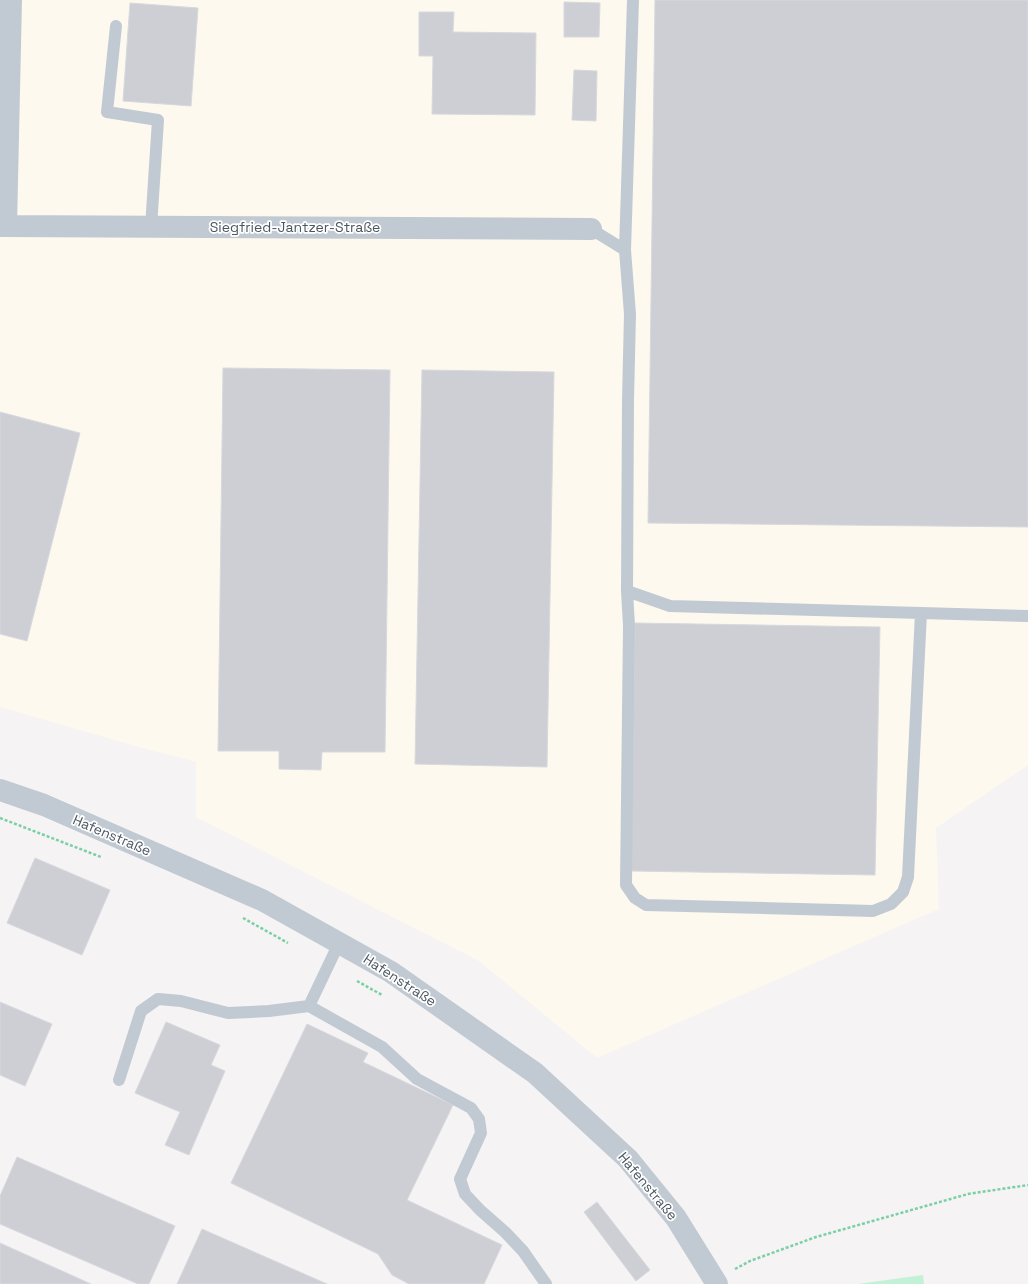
<svg xmlns="http://www.w3.org/2000/svg" width="1028" height="1284" font-family="'Space Grotesk',sans-serif">
	<rect width="100%" height="100%" fill="#f5f3f3"/>
	<path fill="#fdf9ef" d="M 0,0 L 1028,0 L 1028,765 L 936,828 L 939,909 L 597,1058 L 479,961 L 196,817 L 196,762 L 128,744 L 0,707 Z"/>
	<path fill="#c3f1d5" d="M 923,1275 L 924,1284 L 858,1284 Z"/>
	<path fill="#cdcfd5" stroke="#d7d9de" d="M 655,0 L 1028,0 L 1028,527 L 648,523 Z
		M 564,2 L 600,3 L 599,37 L 564,37 Z
		M 130,3 L 198,8 L 191,106 L 123,101 Z
		M 419,12 L 454,12 L 453,32 L 536,33 L 535,115 L 432,114 L 433,56 L 419,56 Z
		M 574,70 L 597,71 L 596,121 L 572,120 Z
		M 223,368 L 390,370 L 385,752 L 322,752 L 321,770 L 279,769 L 279,751 L 218,751 Z
		M 422,370 L 554,372 L 547,767 L 415,764 Z
		M 0,412 L 80,433 L 27,641 L 0,634 Z
		M 635,623 L 880,627 L 875,875 L 631,871 Z
		M 35,858 L 110,890 L 82,955 L 7,923 Z
		M 0,1002 L 52,1024 L 25,1086 L 0,1075 Z
		M 166,1022 L 220,1045 L 211,1065 L 225,1071 L 189,1155 L 165,1145 L 180,1112 L 135,1093 Z
		M 307,1024 L 368,1053 L 363,1062 L 453,1105 L 407,1200 L 502,1245 L 484,1284 L 409,1284 L 392,1275 L 378,1254 L 231,1183 Z
		M 17,1157 L 175,1226 L 149,1284 L 138,1284 L 0,1224 L 0,1196 Z
		M 597,1202 L 650,1270 L 636,1281 L 584,1212 Z
		M 202,1229 L 327,1284 L 177,1284 Z
		M 0,1243 L 91,1284 L 0,1284 Z"/>
	<g fill="none" stroke-linecap="round" stroke-linejoin="round">
		<path stroke="#7ad0a6" stroke-width="2.5" stroke-dasharray="3 2" stroke-linecap="butt" d="M 0,818 L 101,857
			M 243,918 L 288,943
			M 357,981 L 382,995
			M 735,1269 L 750,1261 L 816,1237 L 968,1194 L 1028,1185"/>
		<path stroke="#c1cad2" stroke-width="12" d="M 633,0 L 625,250 L 630,314 L 628,400 L 627,591 L 670,606 L 1028,616
			M 116,26 L 107,112 L 158,120 L 151,227
			M 591,229 L 625,250
			M 627,591 L 629,626 L 626,885 L 635,898 L 646,905 L 873,911 L 891,904 L 903,892 L 908,877 L 921,613
			M 339,943 L 309,1006 L 382,1047 L 417,1079 L 471,1108 L 479,1119 L 481,1133 L 460,1179 L 465,1194 L 480,1210 L 505,1232 L 523,1251 L 546,1284
			M 119,1080 L 141,1011 L 158,999 L 181,1001 L 228,1013 L 269,1011 L 309,1006"/>
		<path stroke="#c1cad2" stroke-width="22" d="M 0,226 L 591,229
			M 6,226 L 11,0"/>
		<path stroke="#c1cad2" stroke-width="22" d="M 0,790 L 44,805 L 262,900 L 391,972 L 535,1073 L 628,1159 L 676,1218 L 717,1284"/>
	</g>
	<g text-anchor="middle" dominant-baseline="central" stroke-width="3.5" stroke-linejoin="round" paint-order="stroke">
		<g font-size="14" fill="#4a5661" stroke="#fff">
			<text x="295" y="227">Siegfried-Jantzer-Straße</text>
			<text transform="translate(112 835) rotate(23)">Hafenstraße</text>
			<text transform="translate(400 980) rotate(33)">Hafenstraße</text>
			<text transform="translate(648 1186) rotate(50)">Hafenstraße</text>
		</g>
	</g>
</svg>
